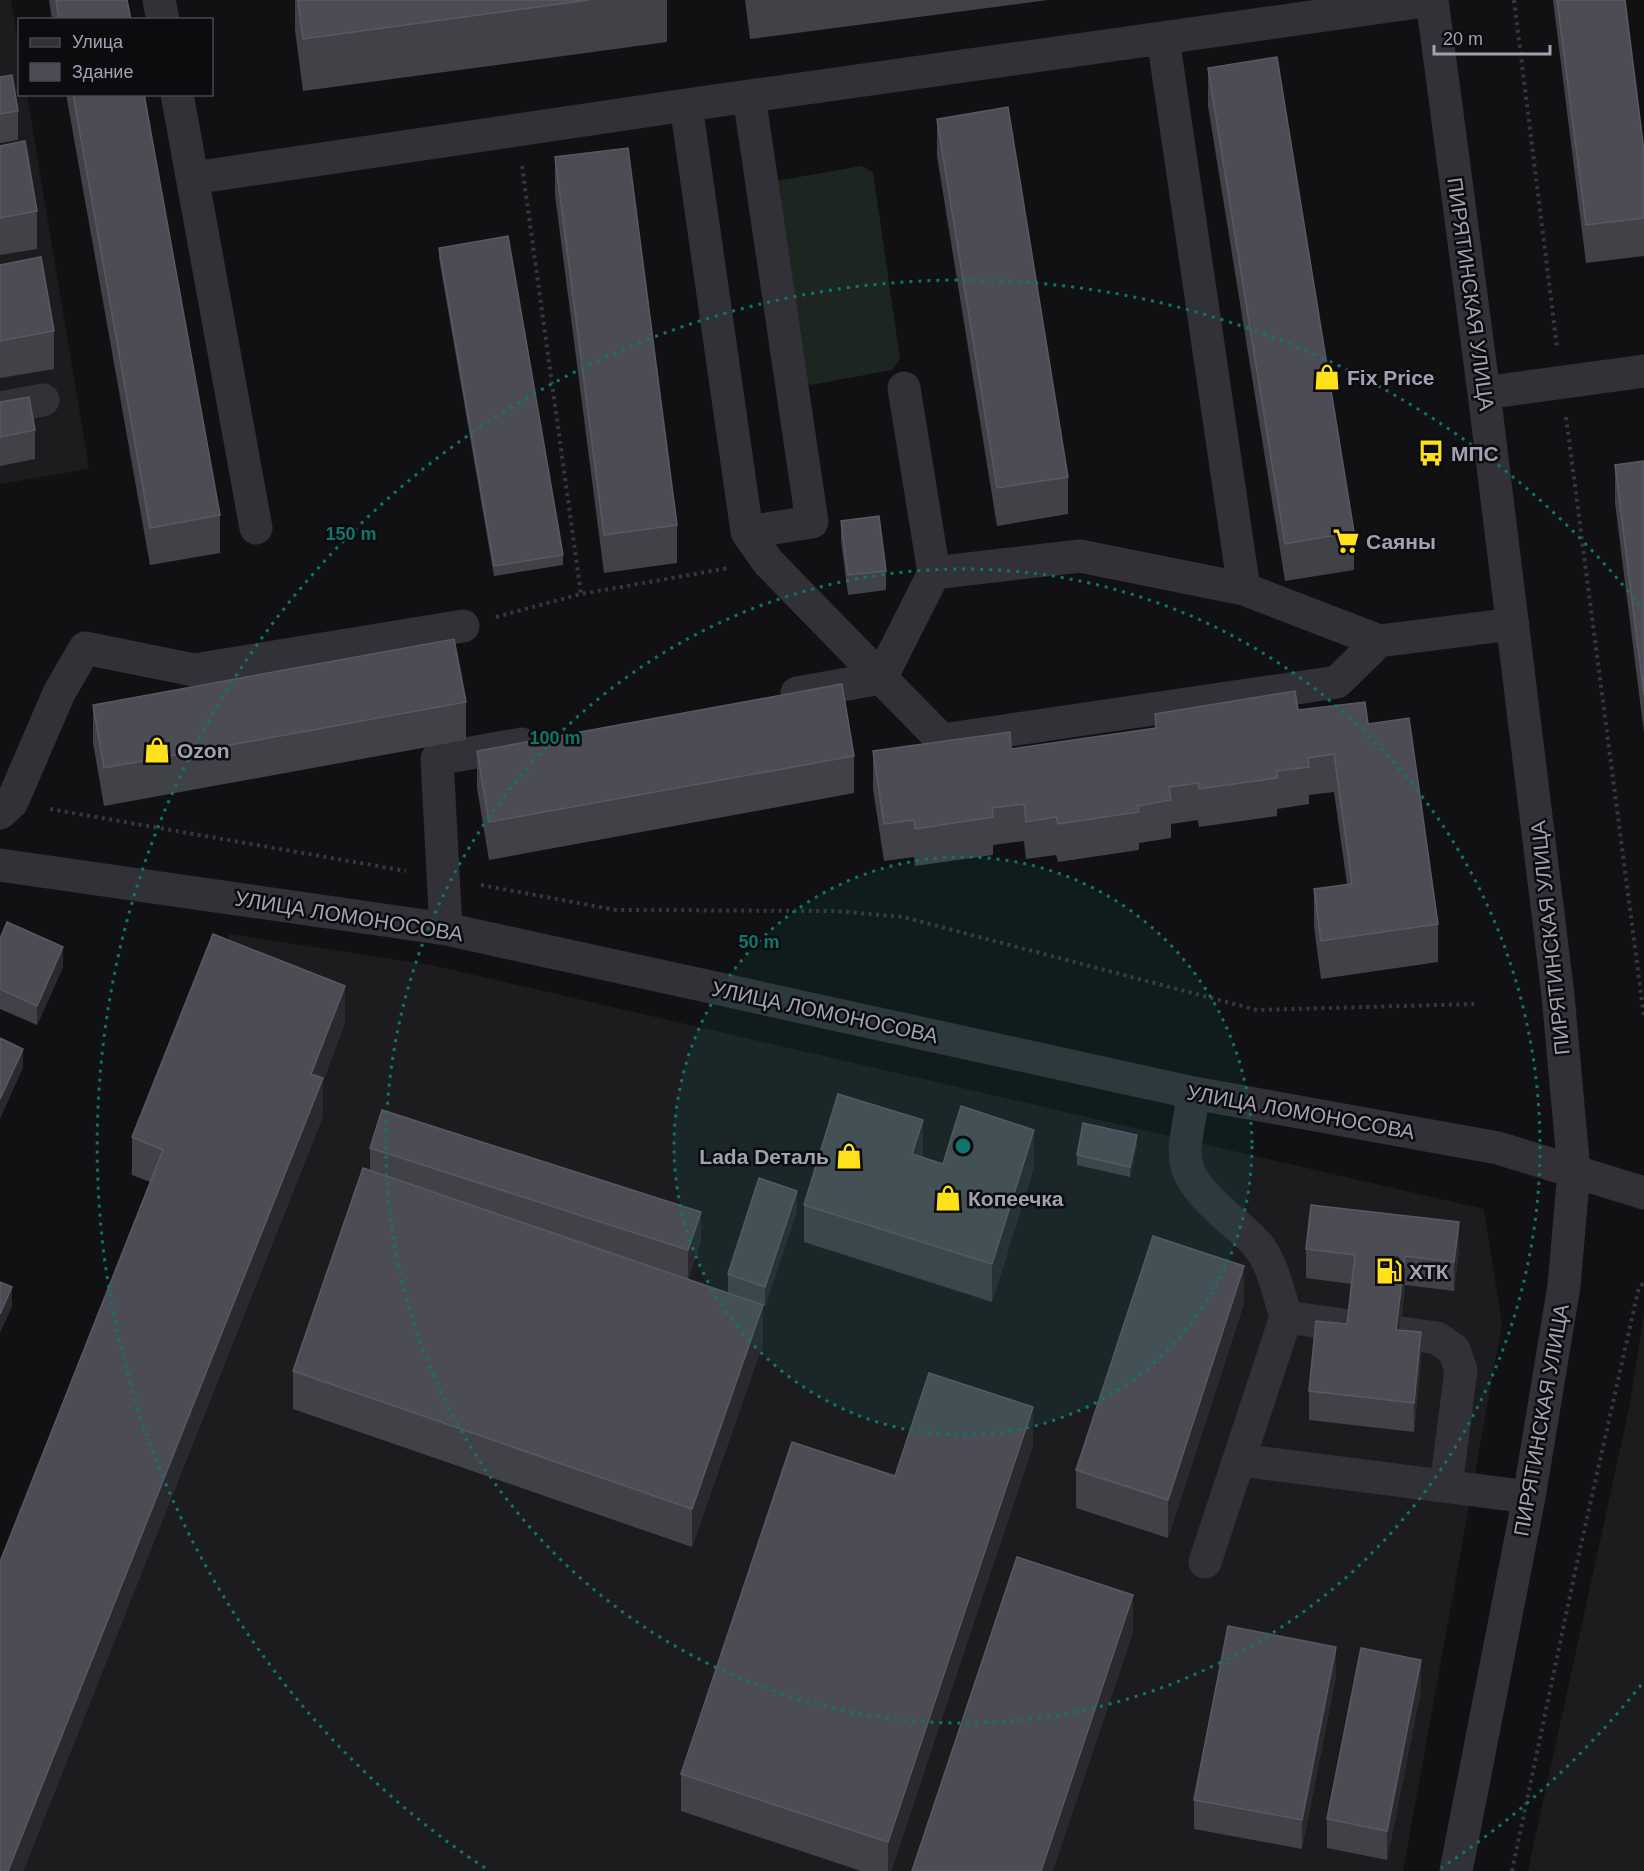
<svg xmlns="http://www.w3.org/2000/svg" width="1644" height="1871" font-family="Arial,sans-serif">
	<rect width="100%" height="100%" fill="#111012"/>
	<path fill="#1c1c1f" d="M 0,0 L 11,0 L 19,49 L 20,94 L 27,95 L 89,469 L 0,484 Z
		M 230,934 L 431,965 L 1484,1209 L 1502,1324 L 1403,1871 L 0,1871 L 0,1596 L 159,1187 L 129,1174 Z
		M 1644,1313 L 1644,1871 L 1528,1871 L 1630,1404 Z"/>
	<path fill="#1c251f" d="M 861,166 L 873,172 L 900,359 L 892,370 L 811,385 L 799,375 L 776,181 Z"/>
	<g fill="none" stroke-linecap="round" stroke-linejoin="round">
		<path stroke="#37383e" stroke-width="4" stroke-dasharray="3 4.5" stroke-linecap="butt" d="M 1514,0 L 1557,347
			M 522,166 L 581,594
			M 1566,417 L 1644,1017
			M 496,617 L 581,594 L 729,568
			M 50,809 L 406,871
			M 481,885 L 616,910 L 837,911 L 903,917 L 1257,1010 L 1474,1004
			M 1512,1871 L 1578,1558 L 1639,1287 L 1644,1283"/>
		<path stroke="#313137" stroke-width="33" d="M 159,0 L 163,20
			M 1432,0 L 1484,393 L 1558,995 L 1574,1171 L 1564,1286 L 1529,1497 L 1456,1871
			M 1163,38 L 1244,589 L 1379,641 L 1513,624
			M 177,94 L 256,528
			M 686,105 L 747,532 L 768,562 L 881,678 L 797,693
			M 193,178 L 686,105 L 1432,0
			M 904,388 L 934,573 L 1080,556 L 1244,589
			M 1484,393 L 1644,371
			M 0,408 L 43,400
			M 747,532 L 812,522 L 749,96
			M 934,573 L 881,678 L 942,740 L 1337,682 L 1379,641
			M 0,813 L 12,802 L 59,693 L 85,648 L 194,670 L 463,626
			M 0,865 L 446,929 L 1194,1093 L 1498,1148 L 1644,1193
			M 446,929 L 437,759 L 522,744
			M 1194,1093 C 1183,1159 1173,1168 1226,1216 C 1237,1226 1251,1236 1260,1248 C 1274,1268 1279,1295 1286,1317 L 1437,1338 L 1454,1350 L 1461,1370 L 1446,1486
			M 1239,1460 L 1529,1497
			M 1205,1562 L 1286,1317"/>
	</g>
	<path fill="#414148" d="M 49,0 L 127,0 L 131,20 L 52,20 Z
		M 295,0 L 667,0 L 667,42 L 303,91 L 295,30 Z
		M 745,0 L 1048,0 L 750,39 Z
		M 1553,0 L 1625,0 L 1644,151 L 1644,256 L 1586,263 Z
		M 1208,68 L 1354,532 L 1354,570 L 1285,581 L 1208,106 Z
		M 0,77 L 18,111 L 18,140 L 0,143 Z
		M 66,94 L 144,94 L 220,515 L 220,553 L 150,565 Z
		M 937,119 L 1068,477 L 1068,514 L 997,526 L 937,156 Z
		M 0,146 L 37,211 L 37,249 L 0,255 Z
		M 555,157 L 677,525 L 677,563 L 604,573 L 555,195 Z
		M 439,248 L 563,555 L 563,565 L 494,576 L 439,258 Z
		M 0,265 L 54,331 L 54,369 L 0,378 Z
		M 0,402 L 35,430 L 35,459 L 0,466 Z
		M 1644,461 L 1644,733 L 1615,503 L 1615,465 Z
		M 841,521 L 886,571 L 886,590 L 848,595 L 841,541 Z
		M 466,702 L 466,740 L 104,806 L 93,743 L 93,705 Z
		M 1298,710 L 1368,724 L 1438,924 L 1438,962 L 1321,979 L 1314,927 L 1314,889 L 1347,884 L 1334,792 L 1309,795 L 1309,804 L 1277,809 L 1277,816 L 1199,827 L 1198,820 L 1171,824 L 1171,838 L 1139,843 L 1139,850 L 1058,862 L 1056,855 L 1026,859 L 1024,841 L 993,845 L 993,855 L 915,866 L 914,857 L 884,861 L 873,789 L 873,751 L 1011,749 L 1155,728 L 1155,714 Z
		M 477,751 L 854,756 L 854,793 L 489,860 L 477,788 Z
		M 0,939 L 63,967 L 37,1025 L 0,1009 Z
		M 345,1023 L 323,1081 L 323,1116 L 23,1871 L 0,1871 L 151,1182 L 132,1175 L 132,1137 Z
		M 1137,1145 L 1130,1177 L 1077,1165 L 1077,1155 Z
		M 370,1148 L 701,1241 L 688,1279 L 660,1270 L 728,1293 L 728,1274 L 797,1211 L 765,1306 L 763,1306 L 763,1343 L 692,1547 L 293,1409 L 293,1371 L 370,1170 Z
		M 923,1158 L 943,1164 L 1034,1167 L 992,1302 L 804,1242 L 804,1205 Z
		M 1306,1249 L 1459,1251 L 1454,1291 L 1405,1285 L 1400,1330 L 1421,1361 L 1414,1432 L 1309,1420 L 1309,1391 L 1347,1324 L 1351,1284 L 1306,1278 Z
		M 1244,1303 L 1168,1538 L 1076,1508 L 1076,1470 Z
		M 1033,1445 L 891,1871 L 861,1871 L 681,1811 L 681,1774 L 895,1476 Z
		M 1336,1676 L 1302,1849 L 1194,1829 L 1194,1800 Z
		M 1421,1689 L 1387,1860 L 1327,1848 L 1327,1819 Z"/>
	<path fill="#2a292e" d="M 63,947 L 63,967 L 37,1025 L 37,1006 Z
		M 345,986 L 345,1023 L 323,1081 L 323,1116 L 23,1871 L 8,1871 L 311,1074 Z
		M 23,1049 L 23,1068 L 0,1119 L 0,1099 Z
		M 923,1120 L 923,1158 L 912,1154 Z
		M 1034,1130 L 1034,1167 L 992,1302 L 992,1264 Z
		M 1137,1135 L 1137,1145 L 1130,1177 L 1130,1167 Z
		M 797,1191 L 797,1211 L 765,1306 L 765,1287 Z
		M 701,1212 L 701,1241 L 688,1279 L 688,1250 Z
		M 1459,1222 L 1459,1251 L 1454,1291 L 1454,1262 Z
		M 1405,1256 L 1405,1285 L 1396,1359 L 1396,1330 Z
		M 1244,1266 L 1244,1303 L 1168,1538 L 1168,1500 Z
		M 12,1287 L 12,1307 L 0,1333 L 0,1314 Z
		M 763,1305 L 763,1343 L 692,1547 L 692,1509 Z
		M 1421,1332 L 1421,1361 L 1414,1432 L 1414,1403 Z
		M 1033,1407 L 1033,1445 L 891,1871 L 888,1871 L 888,1842 Z
		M 1133,1595 L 1133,1633 L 1053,1871 L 1041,1871 Z
		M 1336,1647 L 1336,1676 L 1302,1849 L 1302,1820 Z
		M 1421,1660 L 1421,1689 L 1387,1860 L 1387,1831 Z"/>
	<path fill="#4b4c54" stroke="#595963" stroke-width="1.5" d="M 56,0 L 127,0 L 131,20 L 59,20 Z
		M 298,0 L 589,0 L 303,39 Z
		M 1557,0 L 1625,0 L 1644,151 L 1644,218 L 1586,225 Z
		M 1277,57 L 1354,532 L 1285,544 L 1208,68 Z
		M 12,75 L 18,111 L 0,114 L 0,77 Z
		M 73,94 L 144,94 L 220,515 L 150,528 Z
		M 1008,107 L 1068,477 L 997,488 L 937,119 Z
		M 25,141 L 37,211 L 0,218 L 0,146 Z
		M 628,148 L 677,525 L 604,535 L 555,157 Z
		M 508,236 L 563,555 L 494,566 L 439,248 Z
		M 41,257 L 54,331 L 0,341 L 0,265 Z
		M 29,397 L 35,430 L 0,437 L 0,402 Z
		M 1644,461 L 1644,695 L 1615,465 Z
		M 879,516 L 886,571 L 848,575 L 841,521 Z
		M 454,639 L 466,702 L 104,768 L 93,705 Z
		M 842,684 L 854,756 L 489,822 L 477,751 Z
		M 1295,691 L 1298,710 L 1365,702 L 1368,724 L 1409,718 L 1438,924 L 1321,941 L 1314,889 L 1352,884 L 1334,754 L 1308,758 L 1309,767 L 1277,771 L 1277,778 L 1199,789 L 1198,783 L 1169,787 L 1171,800 L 1137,806 L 1139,812 L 1058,824 L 1056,817 L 1026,822 L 1024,804 L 992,808 L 993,817 L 915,829 L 914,820 L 884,824 L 873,751 L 1010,732 L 1011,749 L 1156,728 L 1155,714 Z
		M 7,922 L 63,947 L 37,1006 L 0,989 L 0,939 Z
		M 213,934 L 345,986 L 311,1074 L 323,1078 L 8,1871 L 0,1871 L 0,1562 L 163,1150 L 132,1137 Z
		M 0,1038 L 23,1049 L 0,1099 Z
		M 838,1094 L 923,1120 L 912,1154 L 943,1164 L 961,1106 L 1034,1130 L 992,1264 L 804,1205 Z
		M 382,1110 L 701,1212 L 688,1250 L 370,1148 Z
		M 1083,1123 L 1137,1135 L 1130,1167 L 1077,1155 Z
		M 363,1168 L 763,1305 L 692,1509 L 293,1371 Z
		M 759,1178 L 797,1191 L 765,1287 L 728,1274 Z
		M 1311,1205 L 1459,1222 L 1454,1262 L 1405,1256 L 1396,1330 L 1421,1332 L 1414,1403 L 1309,1391 L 1316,1321 L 1347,1324 L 1355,1255 L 1306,1249 Z
		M 1153,1236 L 1244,1266 L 1168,1500 L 1076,1470 Z
		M 0,1282 L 12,1287 L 0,1314 Z
		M 929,1373 L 1033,1407 L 888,1842 L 681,1774 L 792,1442 L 895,1476 Z
		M 1017,1557 L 1133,1595 L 1041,1871 L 912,1871 Z
		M 1228,1626 L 1336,1647 L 1302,1820 L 1194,1800 Z
		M 1361,1648 L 1421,1660 L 1387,1831 L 1327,1819 Z"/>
	<circle cx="963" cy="1146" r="289" fill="#0f766e" fill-opacity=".12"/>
	<g fill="none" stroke="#0f766e" stroke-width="3" stroke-dasharray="3 6">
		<circle cx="963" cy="1146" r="289"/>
		<circle cx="963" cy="1146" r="577"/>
		<path d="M1641 1685A866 866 0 0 1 1441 1868M485 1868A866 866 0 1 1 1641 607"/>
	</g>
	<defs>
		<g id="shop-bare" transform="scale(2.07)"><path d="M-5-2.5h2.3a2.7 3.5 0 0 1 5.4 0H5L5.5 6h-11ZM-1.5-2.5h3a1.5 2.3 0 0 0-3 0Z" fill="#ffe11b" stroke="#0c0b0d" stroke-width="2.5" paint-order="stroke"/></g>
		<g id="bus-bare" transform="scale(2.07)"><path d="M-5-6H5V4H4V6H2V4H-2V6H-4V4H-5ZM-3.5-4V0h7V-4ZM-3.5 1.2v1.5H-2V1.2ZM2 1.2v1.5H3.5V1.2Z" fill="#ffe11b" stroke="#0c0b0d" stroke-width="2.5" paint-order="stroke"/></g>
		<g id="supermarket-bare" transform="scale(2.07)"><path d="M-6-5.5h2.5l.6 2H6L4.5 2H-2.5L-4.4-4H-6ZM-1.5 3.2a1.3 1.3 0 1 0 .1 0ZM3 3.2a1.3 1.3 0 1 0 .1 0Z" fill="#ffe11b" stroke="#0c0b0d" stroke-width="2.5" paint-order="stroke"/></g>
		<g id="fuel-bare" transform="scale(2.07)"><path d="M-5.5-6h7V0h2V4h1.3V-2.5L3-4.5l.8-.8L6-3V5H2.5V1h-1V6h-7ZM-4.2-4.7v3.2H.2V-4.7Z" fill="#ffe11b" stroke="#0c0b0d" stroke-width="2.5" paint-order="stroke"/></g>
	</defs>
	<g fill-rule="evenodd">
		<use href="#shop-bare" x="1327" y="377"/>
		<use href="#bus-bare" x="1431" y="453"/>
		<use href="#supermarket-bare" x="1346" y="541"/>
		<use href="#shop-bare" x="157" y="750"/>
		<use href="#shop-bare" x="849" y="1156"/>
		<use href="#shop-bare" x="948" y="1198"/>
		<use href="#fuel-bare" x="1389" y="1271"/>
	</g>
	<g text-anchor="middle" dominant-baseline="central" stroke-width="5" stroke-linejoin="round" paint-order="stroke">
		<g font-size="21" fill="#a0a2b4" stroke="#0c0b0d">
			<text transform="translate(1471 294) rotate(82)">ПИРЯТИНСКАЯ УЛИЦА</text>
			<text transform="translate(349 916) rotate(9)">УЛИЦА ЛОМОНОСОВА</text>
			<text transform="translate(1550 938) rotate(-96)">ПИРЯТИНСКАЯ УЛИЦА</text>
			<text transform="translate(825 1012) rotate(12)">УЛИЦА ЛОМОНОСОВА</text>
			<text transform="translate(1301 1112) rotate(10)">УЛИЦА ЛОМОНОСОВА</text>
			<text transform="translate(1541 1420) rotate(-80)">ПИРЯТИНСКАЯ УЛИЦА</text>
		</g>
		<g font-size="21" font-weight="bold" fill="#a0a2b4" stroke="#0c0b0d" text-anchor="start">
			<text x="1347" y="377">Fix Price</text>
			<text x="1451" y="453">МПС</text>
			<text x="1366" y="541">Саяны</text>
			<text x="177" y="750">Ozon</text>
			<text x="829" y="1156" text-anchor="end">Lada Dеталь</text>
			<text x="968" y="1198">Копеечка</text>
			<text x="1409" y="1271">ХТК</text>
		</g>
	</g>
	<circle cx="963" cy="1146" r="9" fill="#0f766e" stroke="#0c0b0d" stroke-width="3"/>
	<g font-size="18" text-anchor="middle" font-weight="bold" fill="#0f766e" stroke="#0c0b0d" stroke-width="5" stroke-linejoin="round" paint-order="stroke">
		<text x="351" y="540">150 m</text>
		<text x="555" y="744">100 m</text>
		<text x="759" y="948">50 m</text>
	</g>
	<rect x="18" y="18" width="195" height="78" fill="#0c0b0d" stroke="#474750" stroke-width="1.5"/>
	<rect x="30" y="38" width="30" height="9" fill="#313137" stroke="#474750" stroke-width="1.5"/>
	<text x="72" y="48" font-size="18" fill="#a0a2b4">Улица</text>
	<rect x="30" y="63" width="30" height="18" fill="#4b4c54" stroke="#474750" stroke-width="1.5"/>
	<text x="72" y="78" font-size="18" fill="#a0a2b4">Здание</text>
	<path d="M1434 45v9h116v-9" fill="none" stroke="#a0a2b4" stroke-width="3"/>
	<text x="1443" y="45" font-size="18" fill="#a0a2b4" stroke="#0c0b0d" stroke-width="4.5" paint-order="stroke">20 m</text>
</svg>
